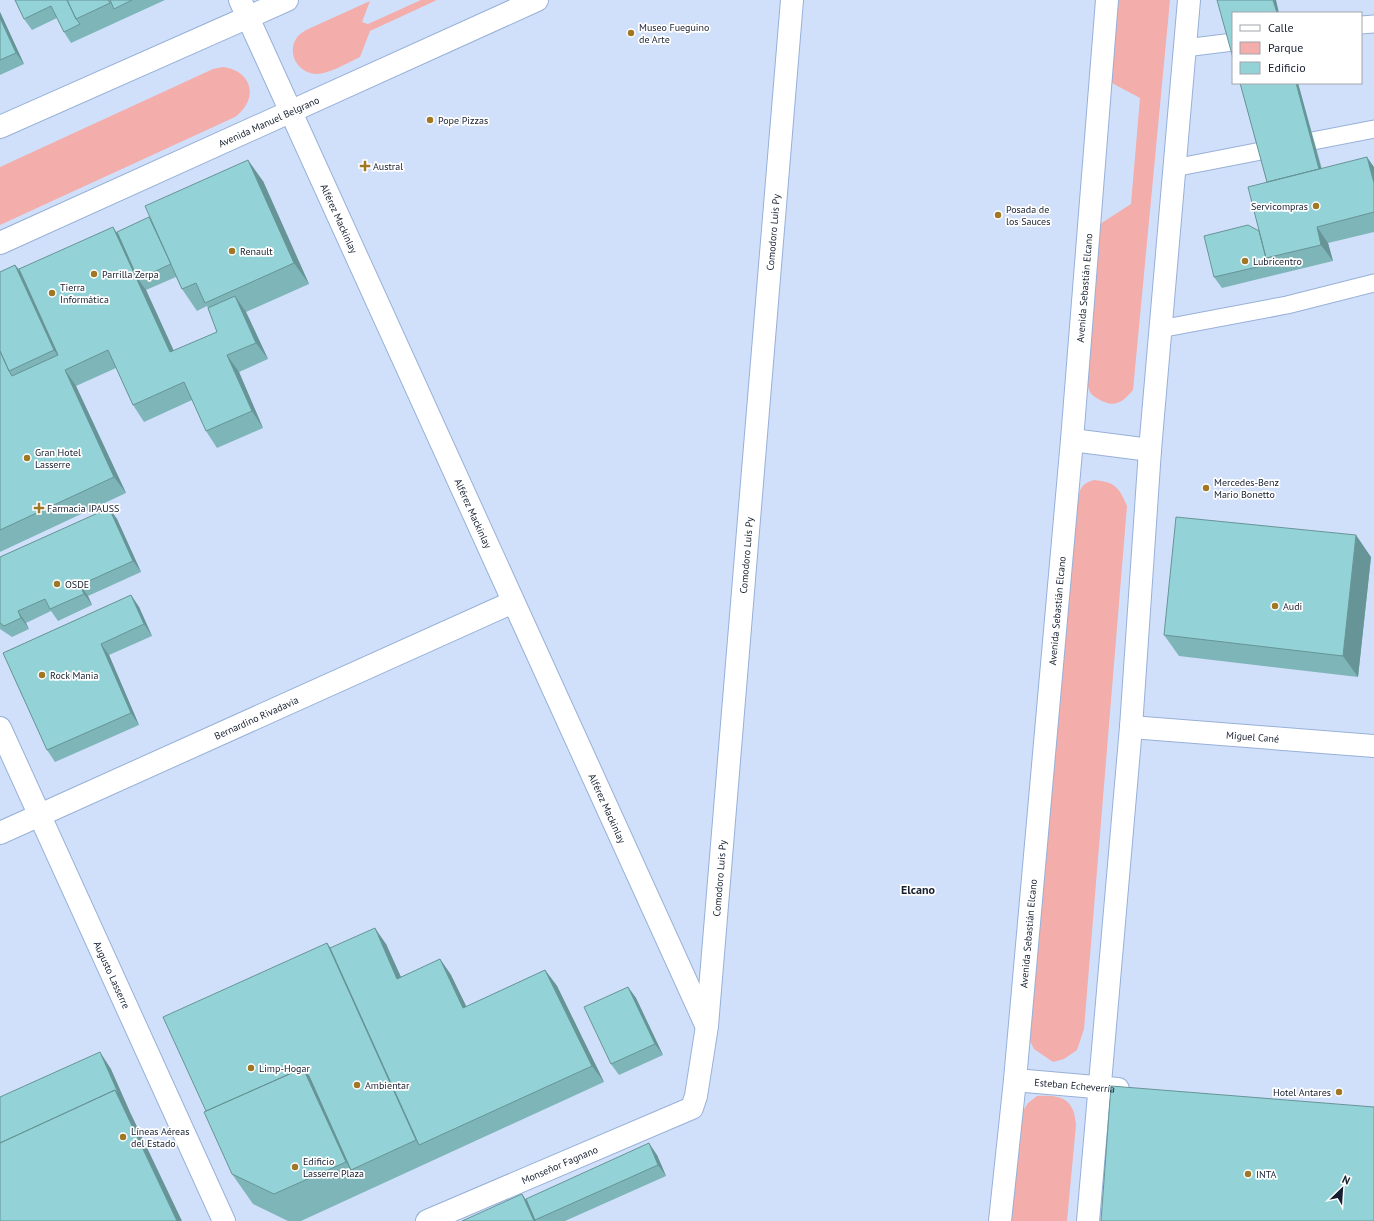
<svg xmlns="http://www.w3.org/2000/svg" width="1374" height="1221" font-family="'PT Sans',sans-serif">
	<rect width="100%" height="100%" fill="#d1e0fa"/>
	<path fill="#f3adab" d="M 421,0 L 437,0 L 370,31 L 360,57 C 349,62 329,74 317,74 C 298,74 285,52 298,36 C 300,34 303,32 306,30 L 370,1 L 362,22 L 368,24 Z
		M 1119,0 L 1170,0 L 1133,390 C 1123,402 1115,408 1100,400 C 1097,398 1091,395 1090,392 C 1088,388 1087,383 1086,379 L 1100,224 L 1131,204 L 1140,98 L 1110,82 Z
		M 223,67 C 253,71 259,99 235,117 L 0,225 L 0,167 L 213,69 Z
		M 1094,480 C 1115,482 1119,487 1127,506 L 1084,1029 L 1077,1050 L 1064,1059 L 1053,1062 L 1034,1049 L 1030,1041 L 1032,1003 L 1077,503 C 1080,490 1080,484 1094,480 Z
		M 1037,1096 C 1061,1095 1074,1098 1076,1125 L 1067,1221 L 1011,1221 L 1023,1111 L 1028,1103 Z"/>
	<g fill="none" stroke-linecap="round" stroke-linejoin="round">
		<g stroke="#97b0d8" stroke-width="19">
			<path id="service" d="M 1361,25 L 1374,24
				M 1185,48 L 1233,42
				M 1174,168 L 1374,129
				M 1160,329 L 1287,305 L 1374,283"/>
		</g>
		<g stroke="#97b0d8" stroke-width="24">
			<g id="minor">
				<path id="s1" d="M 240,0 L 706,1025"/>
				<path id="s2" d="M 1131,727 L 1374,746"/>
				<path id="s3" d="M 0,728 L 224,1221"/>
				<path id="s4" d="M 0,833 L 513,602"/>
				<path id="s5" d="M 1015,1080 L 1118,1089"/>
				<path id="s6" d="M 427,1221 L 692,1108 L 696,1096 L 707,1026 L 792,0"/>
			</g>
		</g>
		<g stroke="#97b0d8" stroke-width="24">
			<g id="secondary">
				<path d="M 0,127 L 287,0"/>
				<path id="s7" d="M 0,243 L 537,0"/>
				<path d="M 1072,440 L 1150,450"/>
				<path id="s8" d="M 1000,1221 L 1015,1080 L 1072,440 L 1107,0"/>
				<path d="M 1088,1221 L 1131,727 L 1150,450 L 1189,0"/>
			</g>
		</g>
		<use href="#service" stroke="#fff" stroke-width="17"/>
		<use href="#minor" stroke="#fff" stroke-width="22"/>
		<use href="#secondary" stroke="#fff" stroke-width="22"/>
	</g>
	<path fill="#7eb5b9" fill-rule="evenodd" d="M 15,0 L 165,0 L 71,43 L 64,32 L 57,18 L 32,30 L 24,19 Z
		M 0,12 L 24,64 L 0,75 Z
		M 1240,83 L 1298,83 L 1322,169 L 1374,167 L 1374,232 L 1328,243 L 1333,261 L 1222,288 L 1214,277 L 1259,231 L 1267,182 Z
		M 263,181 L 309,284 L 246,312 L 268,359 L 239,372 L 263,428 L 217,448 L 206,431 L 192,400 L 144,422 L 133,405 L 116,368 L 76,386 L 126,493 L 0,552 L 0,272 L 15,265 L 19,269 L 117,232 ZM 176,277 L 182,289 L 197,311 L 207,306 L 217,332 L 174,351 L 146,290 Z
		M 109,508 L 117,519 L 141,572 L 88,596 L 92,605 L 58,621 L 51,611 L 26,623 L 29,629 L 12,637 L 0,629 L 0,557 Z
		M 1371,557 L 1358,677 L 1179,656 L 1164,635 Z
		M 131,595 L 139,607 L 152,636 L 109,655 L 139,725 L 55,762 L 47,750 L 3,653 Z
		M 327,943 L 330,948 L 386,944 L 401,977 L 440,959 L 451,975 L 466,1007 L 545,970 L 557,986 L 604,1082 L 301,1221 L 288,1221 L 253,1204 L 232,1174 L 206,1111 Z
		M 628,987 L 636,998 L 663,1055 L 619,1075 L 611,1064 Z
		M 657,1155 L 666,1176 L 565,1221 L 462,1221 Z"/>
	<path fill="#679496" d="M 1273,0 L 1276,0 L 1279,13 L 1277,13 Z
		M 0,12 L 24,64 L 16,53 L 0,18 Z
		M 1296,83 L 1298,83 L 1326,187 L 1322,181 Z
		M 1367,157 L 1374,167 L 1374,183 Z
		M 248,160 L 263,181 L 309,284 L 294,263 Z
		M 113,227 L 124,243 L 138,279 L 146,290 L 182,369 L 170,352 Z
		M 1317,227 L 1328,243 L 1333,261 L 1321,245 Z
		M 15,265 L 30,286 L 67,369 L 54,350 Z
		M 235,296 L 246,312 L 268,359 L 256,343 Z
		M 227,355 L 239,372 L 263,428 L 252,411 Z
		M 65,370 L 76,386 L 126,493 L 114,477 Z
		M 109,508 L 117,519 L 141,572 L 133,561 Z
		M 1356,535 L 1371,557 L 1358,677 L 1343,656 Z
		M 80,585 L 88,596 L 92,605 L 84,594 Z
		M 131,595 L 139,607 L 152,636 L 144,624 Z
		M 18,611 L 26,623 L 29,629 L 21,618 Z
		M 101,644 L 109,655 L 139,725 L 131,713 Z
		M 375,928 L 386,944 L 409,995 L 397,979 Z
		M 327,943 L 342,964 L 419,1145 L 416,1140 Z
		M 440,959 L 451,975 L 475,1024 L 463,1008 Z
		M 545,970 L 557,986 L 604,1082 L 592,1066 Z
		M 628,987 L 636,998 L 663,1055 L 655,1044 Z
		M 100,1052 L 111,1069 L 130,1112 L 182,1221 L 177,1221 L 115,1090 Z
		M 303,1068 L 324,1097 L 351,1170 L 346,1162 Z
		M 649,1143 L 657,1155 L 666,1176 L 658,1165 Z
		M 522,1194 L 533,1210 L 535,1220 L 536,1221 L 534,1221 Z"/>
	<path fill="#93d3d7" stroke="#679496" d="M 15,0 L 67,0 L 76,19 L 80,24 L 64,32 L 51,6 L 24,19 Z
		M 67,0 L 108,0 L 110,3 L 76,19 Z
		M 110,0 L 132,0 L 114,9 Z
		M 1217,0 L 1273,0 L 1277,13 L 1233,13 L 1233,58 Z
		M 0,18 L 16,53 L 0,60 Z
		M 1240,83 L 1296,83 L 1319,169 L 1267,182 Z
		M 1367,157 L 1374,183 L 1374,212 L 1317,227 L 1321,245 L 1266,258 L 1248,187 Z
		M 248,160 L 294,263 L 205,303 L 196,283 L 182,289 L 145,206 Z
		M 149,217 L 171,264 L 138,279 L 117,232 Z
		M 1248,225 L 1259,231 L 1266,258 L 1270,264 L 1214,277 L 1204,236 Z
		M 113,227 L 170,352 L 217,332 L 208,308 L 235,296 L 256,343 L 227,355 L 252,411 L 206,431 L 184,382 L 133,405 L 108,350 L 65,370 L 114,477 L 0,530 L 0,351 L 9,371 L 12,376 L 58,355 L 19,269 Z
		M 15,265 L 54,350 L 9,371 L 0,351 L 0,272 Z
		M 109,508 L 133,561 L 80,585 L 84,594 L 50,609 L 45,599 L 18,611 L 21,618 L 4,626 L 0,623 L 0,557 Z
		M 1176,517 L 1356,535 L 1343,656 L 1164,635 Z
		M 131,595 L 144,624 L 101,644 L 131,713 L 47,750 L 3,653 Z
		M 375,928 L 397,979 L 440,959 L 463,1008 L 545,970 L 592,1066 L 419,1145 L 330,948 Z
		M 327,943 L 416,1140 L 351,1170 L 309,1076 L 303,1068 L 206,1111 L 163,1017 Z
		M 628,987 L 655,1044 L 611,1064 L 584,1007 Z
		M 100,1052 L 119,1095 L 115,1090 L 0,1143 L 0,1097 Z
		M 303,1068 L 346,1162 L 274,1194 L 232,1174 L 204,1112 Z
		M 1111,1086 L 1374,1107 L 1374,1221 L 1101,1221 Z
		M 115,1090 L 177,1221 L 0,1221 L 0,1143 Z
		M 649,1143 L 658,1165 L 535,1220 L 526,1199 Z
		M 522,1194 L 534,1221 L 462,1221 Z"/>
	<g fill="#a07725" stroke="#fff" stroke-width="1.5">
		<circle cx="631" cy="33" r="4"/>
		<circle cx="430" cy="120" r="4"/>
		<path d="M363 160h4v4h4v4h-4v4h-4v-4h-4v-4h4z"/>
		<circle cx="1316" cy="206" r="4"/>
		<circle cx="998" cy="215" r="4"/>
		<circle cx="232" cy="251" r="4"/>
		<circle cx="1245" cy="261" r="4"/>
		<circle cx="94" cy="274" r="4"/>
		<circle cx="52" cy="293" r="4"/>
		<circle cx="27" cy="458" r="4"/>
		<circle cx="1206" cy="488" r="4"/>
		<path d="M37 502h4v4h4v4h-4v4h-4v-4h-4v-4h4z"/>
		<circle cx="57" cy="584" r="4"/>
		<circle cx="1275" cy="606" r="4"/>
		<circle cx="42" cy="675" r="4"/>
		<circle cx="251" cy="1068" r="4"/>
		<circle cx="357" cy="1085" r="4"/>
		<circle cx="1339" cy="1092" r="4"/>
		<circle cx="123" cy="1137" r="4"/>
		<circle cx="295" cy="1167" r="4"/>
		<circle cx="1248" cy="1174" r="4"/>
	</g>
	<g text-anchor="middle" dominant-baseline="central" stroke-width="3.5" stroke-linejoin="round" paint-order="stroke">
		<g font-size="10" fill="#161f2f" stroke="#fff" text-anchor="start">
			<text x="639" y="27">Museo Fueguino<tspan x="639" dy="12">de Arte</tspan></text>
			<text x="438" y="120">Pope Pizzas</text>
			<text x="373" y="166">Austral</text>
			<text x="1308" y="206" text-anchor="end">Servicompras</text>
			<text x="1006" y="209">Posada de<tspan x="1006" dy="12">los Sauces</tspan></text>
			<text x="240" y="251">Renault</text>
			<text x="1253" y="261">Lubricentro</text>
			<text x="102" y="274">Parrilla Zerpa</text>
			<text x="60" y="287">Tierra<tspan x="60" dy="12">Informática</tspan></text>
			<text x="35" y="452">Gran Hotel<tspan x="35" dy="12">Lasserre</tspan></text>
			<text x="1214" y="482">Mercedes-Benz<tspan x="1214" dy="12">Mario Bonetto</tspan></text>
			<text x="47" y="508">Farmacia IPAUSS</text>
			<text x="65" y="584">OSDE</text>
			<text x="1283" y="606">Audi</text>
			<text x="50" y="675">Rock Mania</text>
			<text x="259" y="1068">Limp-Hogar</text>
			<text x="365" y="1085">Ambientar</text>
			<text x="1331" y="1092" text-anchor="end">Hotel Antares</text>
			<text x="131" y="1131">Líneas Aéreas<tspan x="131" dy="12">del Estado</tspan></text>
			<text x="303" y="1161">Edificio<tspan x="303" dy="12">Lasserre Plaza</tspan></text>
			<text x="1256" y="1174">INTA</text>
		</g>
		<g font-size="10" fill="#161f2f" stroke="#fff">
			<text stroke="none"><textPath href="#s7" startOffset="295">Avenida Manuel Belgrano</textPath></text>
			<text stroke="none"><textPath href="#s1" startOffset="240">Alférez Mackinlay</textPath></text>
			<text stroke="none"><textPath href="#s6" startOffset="1168">Comodoro Luis Py</textPath></text>
			<text stroke="none"><textPath href="#s8" startOffset="937">Avenida Sebastián Elcano</textPath></text>
			<text stroke="none"><textPath href="#s1" startOffset="564">Alférez Mackinlay</textPath></text>
			<text stroke="none"><textPath href="#s6" startOffset="844">Comodoro Luis Py</textPath></text>
			<text stroke="none"><textPath href="#s8" startOffset="613">Avenida Sebastián Elcano</textPath></text>
			<text stroke="none"><textPath href="#s4" startOffset="281">Bernardino Rivadavia</textPath></text>
			<text stroke="none"><textPath href="#s2" startOffset="122">Miguel Cané</textPath></text>
			<text stroke="none"><textPath href="#s1" startOffset="888">Alférez Mackinlay</textPath></text>
			<text stroke="none"><textPath href="#s6" startOffset="520">Comodoro Luis Py</textPath></text>
			<text stroke="none"><textPath href="#s8" startOffset="289">Avenida Sebastián Elcano</textPath></text>
			<text stroke="none"><textPath href="#s3" startOffset="271">Augusto Lasserre</textPath></text>
			<text stroke="none"><textPath href="#s5" startOffset="60">Esteban Echeverría</textPath></text>
			<text stroke="none"><textPath href="#s6" startOffset="144">Monseñor Fagnano</textPath></text>
		</g>
		<g font-size="12" font-weight="bold" fill="#161f2f" stroke="#fff">
			<text x="918" y="889">Elcano</text>
		</g>
	</g>
	<rect x="1232" y="12" width="130" height="72" fill="#ffffff" stroke="#a2a5ac"/>
	<rect x="1240" y="25" width="20" height="6" fill="#ffffff" stroke="#a2a5ac"/>
	<text x="1268" y="32" font-size="12" fill="#161f2f">Calle</text>
	<rect x="1240" y="42" width="20" height="12" fill="#f3adab" stroke="#a2a5ac"/>
	<text x="1268" y="52" font-size="12" fill="#161f2f">Parque</text>
	<rect x="1240" y="62" width="20" height="12" fill="#93d3d7" stroke="#a2a5ac"/>
	<text x="1268" y="72" font-size="12" fill="#161f2f">Edificio</text>
	<g transform="translate(1342 1189) rotate(25)" stroke="#ffffff" stroke-width="3" paint-order="stroke">
	<path d="M0-3L7 15L0 10L-7 15Z" fill="#161f2f"/>
	<text y="-6" font-size="11" font-weight="bold" text-anchor="middle" fill="#161f2f">N</text>
	</g>
</svg>
